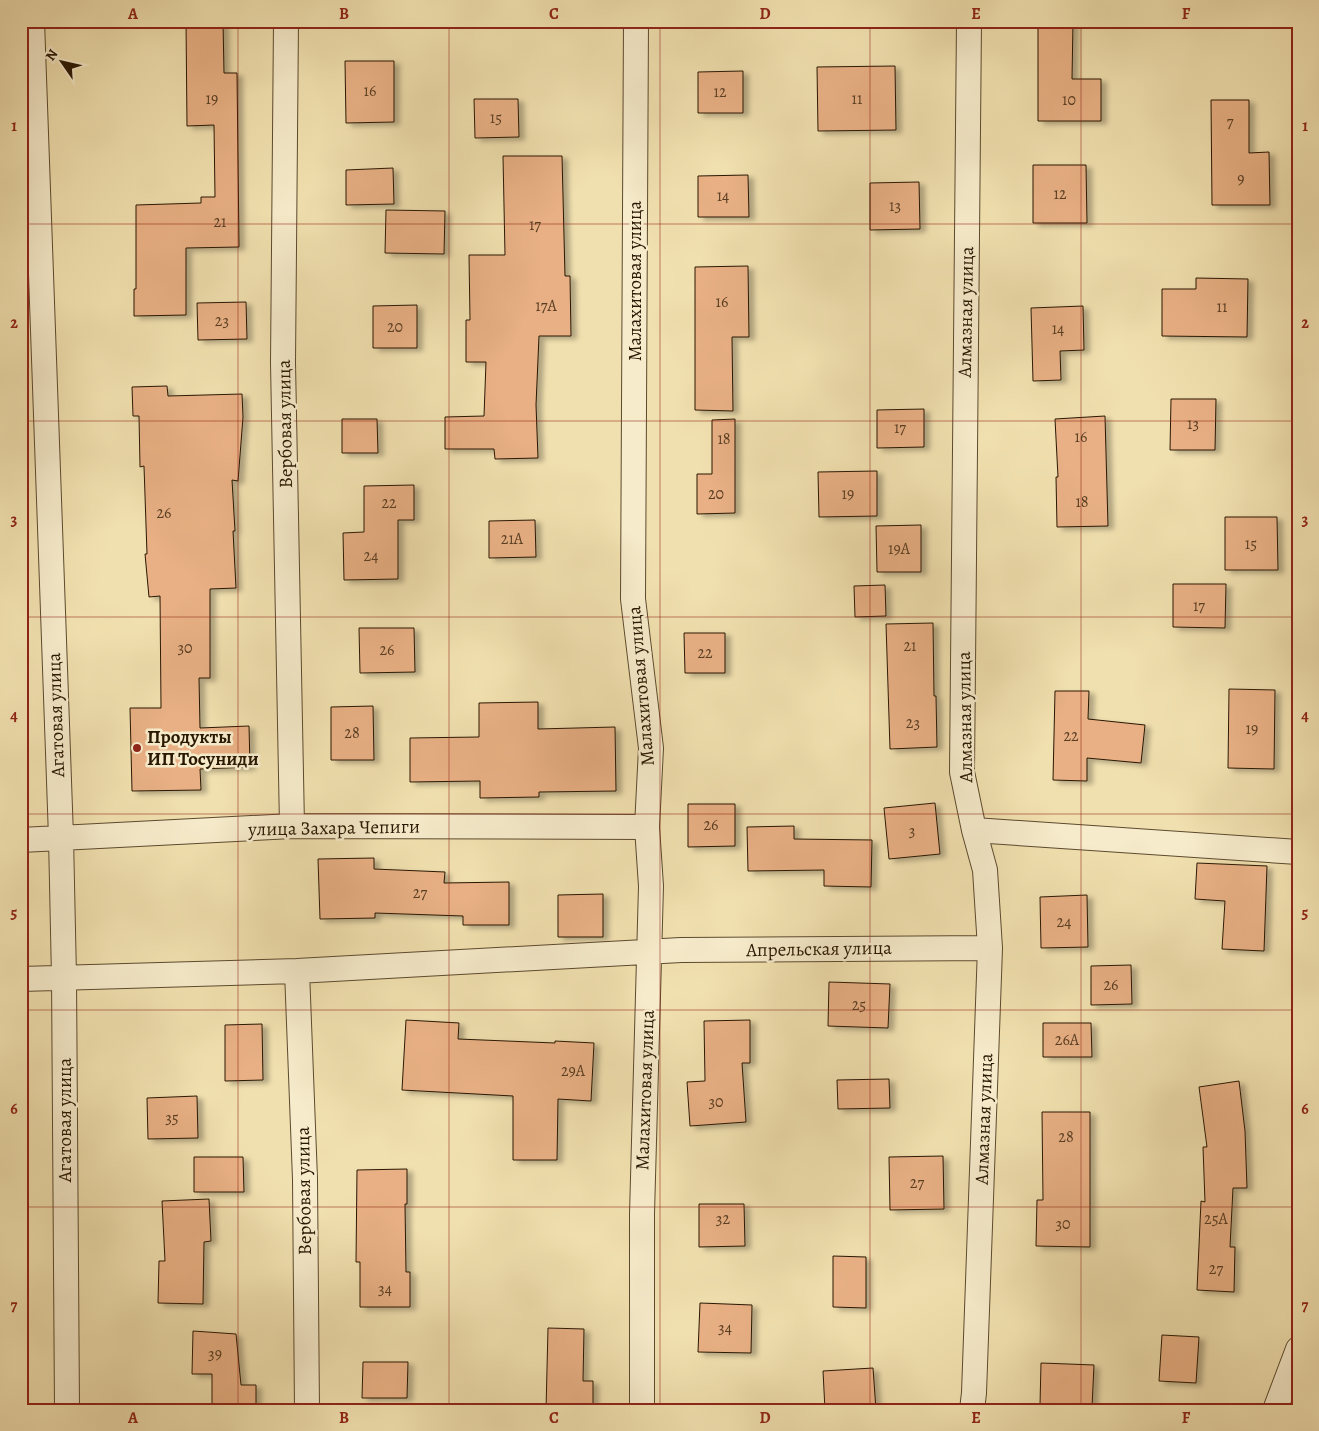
<svg xmlns="http://www.w3.org/2000/svg" width="1319" height="1431" font-family="Alegreya,serif">
	<defs>
		<filter id="shadow"><feDropShadow dx="5.5" dy="3" stdDeviation="2.5" flood-color="#0004"/></filter>
	</defs>
	<rect width="100%" height="100%" fill="#f1e0af"/>
	<filter id="stains"><feTurbulence type="fractalNoise" baseFrequency=".004" numOctaves="4"/><feColorMatrix values="0 0 0 0 .2 0 0 0 0 .09 0 0 0 0 .02 0 0 0 .5 -.17"/></filter>
	<radialGradient id="worn" r=".72"><stop offset=".6" stop-color="#630" stop-opacity="0"/><stop offset="1" stop-color="#630" stop-opacity=".3"/></radialGradient>
	<path fill="#e8b084" stroke="#2a1803" filter="url(#shadow)" d="M 186,21 L 223,21 L 224,73 L 237,73 L 239,247 L 186,248 L 186,315 L 134,316 L 134,289 L 136,289 L 136,205 L 201,203 L 201,197 L 215,197 L 214,125 L 187,126 Z
		M 1038,21 L 1073,21 L 1072,79 L 1101,79 L 1101,121 L 1038,121 Z
		M 345,61 L 394,61 L 394,122 L 346,123 Z
		M 895,66 L 896,130 L 818,131 L 817,67 Z
		M 743,71 L 743,113 L 698,113 L 698,72 Z
		M 474,99 L 518,99 L 519,137 L 475,138 Z
		M 1211,100 L 1249,100 L 1249,153 L 1269,152 L 1270,205 L 1212,205 Z
		M 503,156 L 562,156 L 565,276 L 570,276 L 571,336 L 539,336 L 536,405 L 538,458 L 495,459 L 494,449 L 445,449 L 445,417 L 484,416 L 486,362 L 466,362 L 466,320 L 470,320 L 469,255 L 505,255 Z
		M 1033,165 L 1086,165 L 1087,223 L 1033,223 Z
		M 393,168 L 394,204 L 346,205 L 346,170 Z
		M 748,175 L 749,217 L 698,217 L 698,176 Z
		M 919,182 L 920,229 L 870,230 L 870,183 Z
		M 386,210 L 445,211 L 444,254 L 385,253 Z
		M 748,266 L 749,337 L 732,337 L 733,411 L 695,410 L 695,267 Z
		M 1196,278 L 1248,279 L 1247,337 L 1162,336 L 1162,289 L 1196,289 Z
		M 246,302 L 247,339 L 198,340 L 197,303 Z
		M 417,305 L 417,348 L 373,348 L 373,306 Z
		M 1083,306 L 1084,350 L 1060,351 L 1061,380 L 1033,381 L 1031,308 Z
		M 167,386 L 168,396 L 242,394 L 243,417 L 238,481 L 232,480 L 235,531 L 233,531 L 236,588 L 210,589 L 210,678 L 199,678 L 200,728 L 249,726 L 250,767 L 200,769 L 201,790 L 132,791 L 130,708 L 161,708 L 160,596 L 149,597 L 145,554 L 147,554 L 144,466 L 140,467 L 139,416 L 133,416 L 132,387 Z
		M 1171,399 L 1216,399 L 1215,450 L 1170,450 Z
		M 924,409 L 924,447 L 877,448 L 877,410 Z
		M 1105,416 L 1108,526 L 1057,527 L 1056,477 L 1058,477 L 1055,419 Z
		M 342,419 L 377,419 L 378,453 L 342,453 Z
		M 735,419 L 735,513 L 697,514 L 697,474 L 712,474 L 712,420 Z
		M 877,471 L 877,516 L 819,517 L 818,472 Z
		M 414,485 L 414,520 L 398,520 L 398,579 L 344,580 L 343,533 L 364,532 L 364,486 Z
		M 1225,517 L 1277,517 L 1278,570 L 1225,570 Z
		M 535,520 L 536,557 L 489,558 L 489,521 Z
		M 921,525 L 921,572 L 877,572 L 876,526 Z
		M 1173,584 L 1226,584 L 1225,628 L 1173,627 Z
		M 885,585 L 886,616 L 855,617 L 854,586 Z
		M 933,623 L 934,696 L 936,696 L 937,747 L 890,749 L 886,624 Z
		M 359,628 L 414,628 L 415,672 L 360,673 Z
		M 684,633 L 725,633 L 725,673 L 685,673 Z
		M 1229,689 L 1275,690 L 1274,769 L 1228,768 Z
		M 1055,691 L 1089,691 L 1088,719 L 1145,725 L 1141,763 L 1087,758 L 1087,781 L 1053,780 Z
		M 538,702 L 538,729 L 615,727 L 616,791 L 539,792 L 539,797 L 480,798 L 480,781 L 410,782 L 410,738 L 479,737 L 479,703 Z
		M 373,706 L 374,760 L 331,760 L 331,707 Z
		M 935,803 L 940,854 L 889,859 L 884,808 Z
		M 688,804 L 735,804 L 735,846 L 688,847 Z
		M 794,826 L 794,839 L 872,840 L 871,887 L 824,886 L 824,870 L 748,871 L 747,827 Z
		M 374,858 L 374,869 L 445,872 L 444,883 L 509,882 L 509,925 L 463,925 L 463,916 L 375,913 L 375,918 L 320,919 L 318,859 Z
		M 1197,863 L 1267,866 L 1264,951 L 1222,949 L 1225,901 L 1195,899 Z
		M 603,894 L 603,937 L 558,937 L 558,895 Z
		M 1087,895 L 1088,947 L 1041,948 L 1040,897 Z
		M 1131,965 L 1132,1004 L 1091,1005 L 1091,966 Z
		M 829,982 L 890,984 L 888,1028 L 828,1026 Z
		M 406,1020 L 459,1023 L 458,1039 L 555,1043 L 555,1041 L 594,1043 L 591,1101 L 558,1099 L 557,1160 L 513,1160 L 513,1096 L 402,1090 Z
		M 750,1020 L 750,1063 L 742,1063 L 746,1122 L 690,1126 L 687,1082 L 705,1081 L 704,1021 Z
		M 1043,1023 L 1091,1023 L 1092,1057 L 1043,1057 Z
		M 262,1024 L 263,1080 L 225,1081 L 225,1025 Z
		M 889,1079 L 890,1108 L 838,1109 L 837,1080 Z
		M 1239,1081 L 1245,1131 L 1247,1188 L 1233,1188 L 1230,1247 L 1235,1247 L 1234,1292 L 1197,1290 L 1201,1201 L 1205,1202 L 1203,1147 L 1207,1147 L 1199,1087 Z
		M 197,1096 L 198,1138 L 148,1139 L 147,1098 Z
		M 1042,1112 L 1090,1112 L 1090,1247 L 1036,1246 L 1037,1200 L 1043,1200 Z
		M 943,1156 L 944,1209 L 890,1210 L 889,1157 Z
		M 194,1157 L 243,1157 L 244,1192 L 194,1192 Z
		M 407,1169 L 407,1204 L 405,1204 L 406,1272 L 410,1272 L 410,1307 L 360,1307 L 360,1262 L 356,1262 L 357,1170 Z
		M 209,1199 L 211,1241 L 204,1242 L 203,1304 L 158,1303 L 159,1261 L 165,1261 L 162,1201 Z
		M 699,1204 L 744,1204 L 745,1246 L 699,1247 Z
		M 833,1256 L 866,1257 L 866,1308 L 833,1307 Z
		M 700,1303 L 752,1305 L 751,1353 L 698,1352 Z
		M 548,1328 L 584,1329 L 583,1381 L 593,1381 L 593,1410 L 546,1410 Z
		M 193,1331 L 236,1334 L 241,1385 L 256,1385 L 256,1410 L 212,1410 L 212,1374 L 192,1374 Z
		M 1162,1335 L 1199,1337 L 1196,1383 L 1159,1381 Z
		M 363,1362 L 408,1362 L 407,1398 L 362,1398 Z
		M 1041,1363 L 1094,1365 L 1092,1407 L 1040,1405 Z
		M 873,1368 L 876,1410 L 825,1410 L 823,1371 Z"/>
	<g fill="none" stroke-linecap="round" stroke-linejoin="round">
		<g stroke="#5c4a2e" stroke-width="26">
			<path id="street" d="M 32,21 L 61,837 L 64,977 L 67,1410
				M 286,21 L 283,363 L 292,826
				M 636,21 L 633,599 L 651,748 L 647,827 L 651,886 L 642,1214 L 642,1410
				M 969,21 L 962,772 L 974,830 L 985,870 L 990,948 L 974,1393 L 972,1410
				M 974,830 L 1298,852
				M 21,840 L 292,826 L 647,827
				M 297,971 L 305,1179 L 307,1410
				M 21,979 L 297,971 L 681,950 L 990,948
				M 1275,1410 L 1298,1349"/>
		</g>
		<use href="#street" stroke="#f6ebcb" stroke-width="24"/>
	</g>
	<path fill="none" stroke="#8f2418" stroke-width="1" stroke-opacity="0.55" d="M 238,21 L 238,1410M 449,21 L 449,1410M 660,21 L 660,1410M 870,21 L 870,1410M 1081,21 L 1081,1410M 21,224 L 1298,224M 21,421 L 1298,421M 21,617 L 1298,617M 21,814 L 1298,814M 21,1010 L 1298,1010M 21,1207 L 1298,1207"/>
	<circle fill="#8f2418" stroke="#f6ebcb" stroke-width="2" cx="137" cy="748" r="5"/>
	<g text-anchor="middle" dominant-baseline="central" stroke-width="5" stroke-linejoin="round" paint-order="stroke">
		<g font-size="16" fill="#5a3e23">
			<text x="370" y="91">16</text>
			<text x="720" y="92">12</text>
			<text x="212" y="99">19</text>
			<text x="857" y="99">11</text>
			<text x="1069" y="100">10</text>
			<text x="496" y="118">15</text>
			<text x="1230" y="122">7</text>
			<text x="1241" y="179">9</text>
			<text x="1060" y="194">12</text>
			<text x="723" y="196">14</text>
			<text x="895" y="206">13</text>
			<text x="220" y="222">21</text>
			<text x="535" y="225">17</text>
			<text x="722" y="302">16</text>
			<text x="546" y="306">17А</text>
			<text x="1222" y="307">11</text>
			<text x="222" y="321">23</text>
			<text x="395" y="327">20</text>
			<text x="1058" y="329">14</text>
			<text x="1193" y="424">13</text>
			<text x="900" y="428">17</text>
			<text x="1081" y="437">16</text>
			<text x="724" y="439">18</text>
			<text x="716" y="494">20</text>
			<text x="848" y="494">19</text>
			<text x="1082" y="502">18</text>
			<text x="389" y="503">22</text>
			<text x="164" y="513">26</text>
			<text x="512" y="539">21А</text>
			<text x="1251" y="544">15</text>
			<text x="899" y="549">19А</text>
			<text x="371" y="556">24</text>
			<text x="1199" y="606">17</text>
			<text x="910" y="646">21</text>
			<text x="185" y="648">30</text>
			<text x="387" y="650">26</text>
			<text x="705" y="653">22</text>
			<text x="913" y="723">23</text>
			<text x="1252" y="729">19</text>
			<text x="352" y="733">28</text>
			<text x="1071" y="736">22</text>
			<text x="711" y="825">26</text>
			<text x="912" y="831">3</text>
			<text x="420" y="893">27</text>
			<text x="1064" y="922">24</text>
			<text x="1111" y="985">26</text>
			<text x="859" y="1005">25</text>
			<text x="1067" y="1040">26А</text>
			<text x="573" y="1071">29А</text>
			<text x="716" y="1102">30</text>
			<text x="172" y="1118">35</text>
			<text x="1066" y="1137">28</text>
			<text x="917" y="1183">27</text>
			<text x="723" y="1219">32</text>
			<text x="1216" y="1219">25А</text>
			<text x="1063" y="1224">30</text>
			<text x="1216" y="1269">27</text>
			<text x="385" y="1289">34</text>
			<text x="725" y="1328">34</text>
			<text x="215" y="1354">39</text>
		</g>
		<g font-size="19" fill="#2a1803" stroke="#f6ebcb">
			<text transform="translate(635 281) rotate(-90)">Малахитовая улица</text>
			<text transform="translate(966 312) rotate(-89)">Алмазная улица</text>
			<text transform="translate(285 424) rotate(-91)">Вербовая улица</text>
			<text transform="translate(641 686) rotate(-95)">Малахитовая улица</text>
			<text transform="translate(56 715) rotate(-92)">Агатовая улица</text>
			<text transform="translate(965 717) rotate(-91)">Алмазная улица</text>
			<text transform="translate(334 828) rotate(-1)">улица Захара Чепиги</text>
			<text transform="translate(819 949) rotate(-1)">Апрельская улица</text>
			<text transform="translate(645 1090) rotate(-88)">Малахитовая улица</text>
			<text transform="translate(984 1119) rotate(-88)">Алмазная улица</text>
			<text transform="translate(65 1120) rotate(-90)">Агатовая улица</text>
			<text transform="translate(304 1191) rotate(-91)">Вербовая улица</text>
		</g>
		<g font-size="19" font-weight="bold" fill="#2a1803" stroke="#f6ebcb" text-anchor="start">
			<text x="147" y="737">Продукты<tspan x="147" dy="22">ИП Тосуниди</tspan></text>
		</g>
	</g>
	<rect width="1319" height="1431" fill="none" stroke="#f1e0af" stroke-width="55"/>
	<g transform="translate(62 62) rotate(304)" stroke="#f6ebcb" stroke-width="4" paint-order="stroke">
	<path d="M0-4L9 19L0 12L-9 19Z" fill="#2a1803"/>
	<text y="-8" font-size="14" font-weight="bold" text-anchor="middle" fill="#2a1803">N</text>
	</g>
	<rect x="28" y="28" width="1264" height="1376" fill="none" stroke="#8f2418" stroke-width="2"/>
	<g font-size="16" text-anchor="middle" font-weight="bold" fill="#8f2418">
		<text x="133" y="19">A</text>
		<text x="344" y="19">B</text>
		<text x="554" y="19">C</text>
		<text x="765" y="19">D</text>
		<text x="976" y="19">E</text>
		<text x="1186" y="19">F</text>
		<text x="14" y="131">1</text>
		<text x="1305" y="131">1</text>
		<text x="14" y="328">2</text>
		<text x="1305" y="328">2</text>
		<text x="14" y="525">3</text>
		<text x="1305" y="525">3</text>
		<text x="14" y="721">4</text>
		<text x="1305" y="721">4</text>
		<text x="14" y="918">5</text>
		<text x="1305" y="918">5</text>
		<text x="14" y="1114">6</text>
		<text x="1305" y="1114">6</text>
		<text x="14" y="1311">7</text>
		<text x="1305" y="1311">7</text>
		<text x="133" y="1423">A</text>
		<text x="344" y="1423">B</text>
		<text x="554" y="1423">C</text>
		<text x="765" y="1423">D</text>
		<text x="976" y="1423">E</text>
		<text x="1186" y="1423">F</text>
	</g>
	<rect width="100%" height="100%" filter="url(#stains)"/>
	<rect width="100%" height="100%" fill="url(#worn)"/>
</svg>
